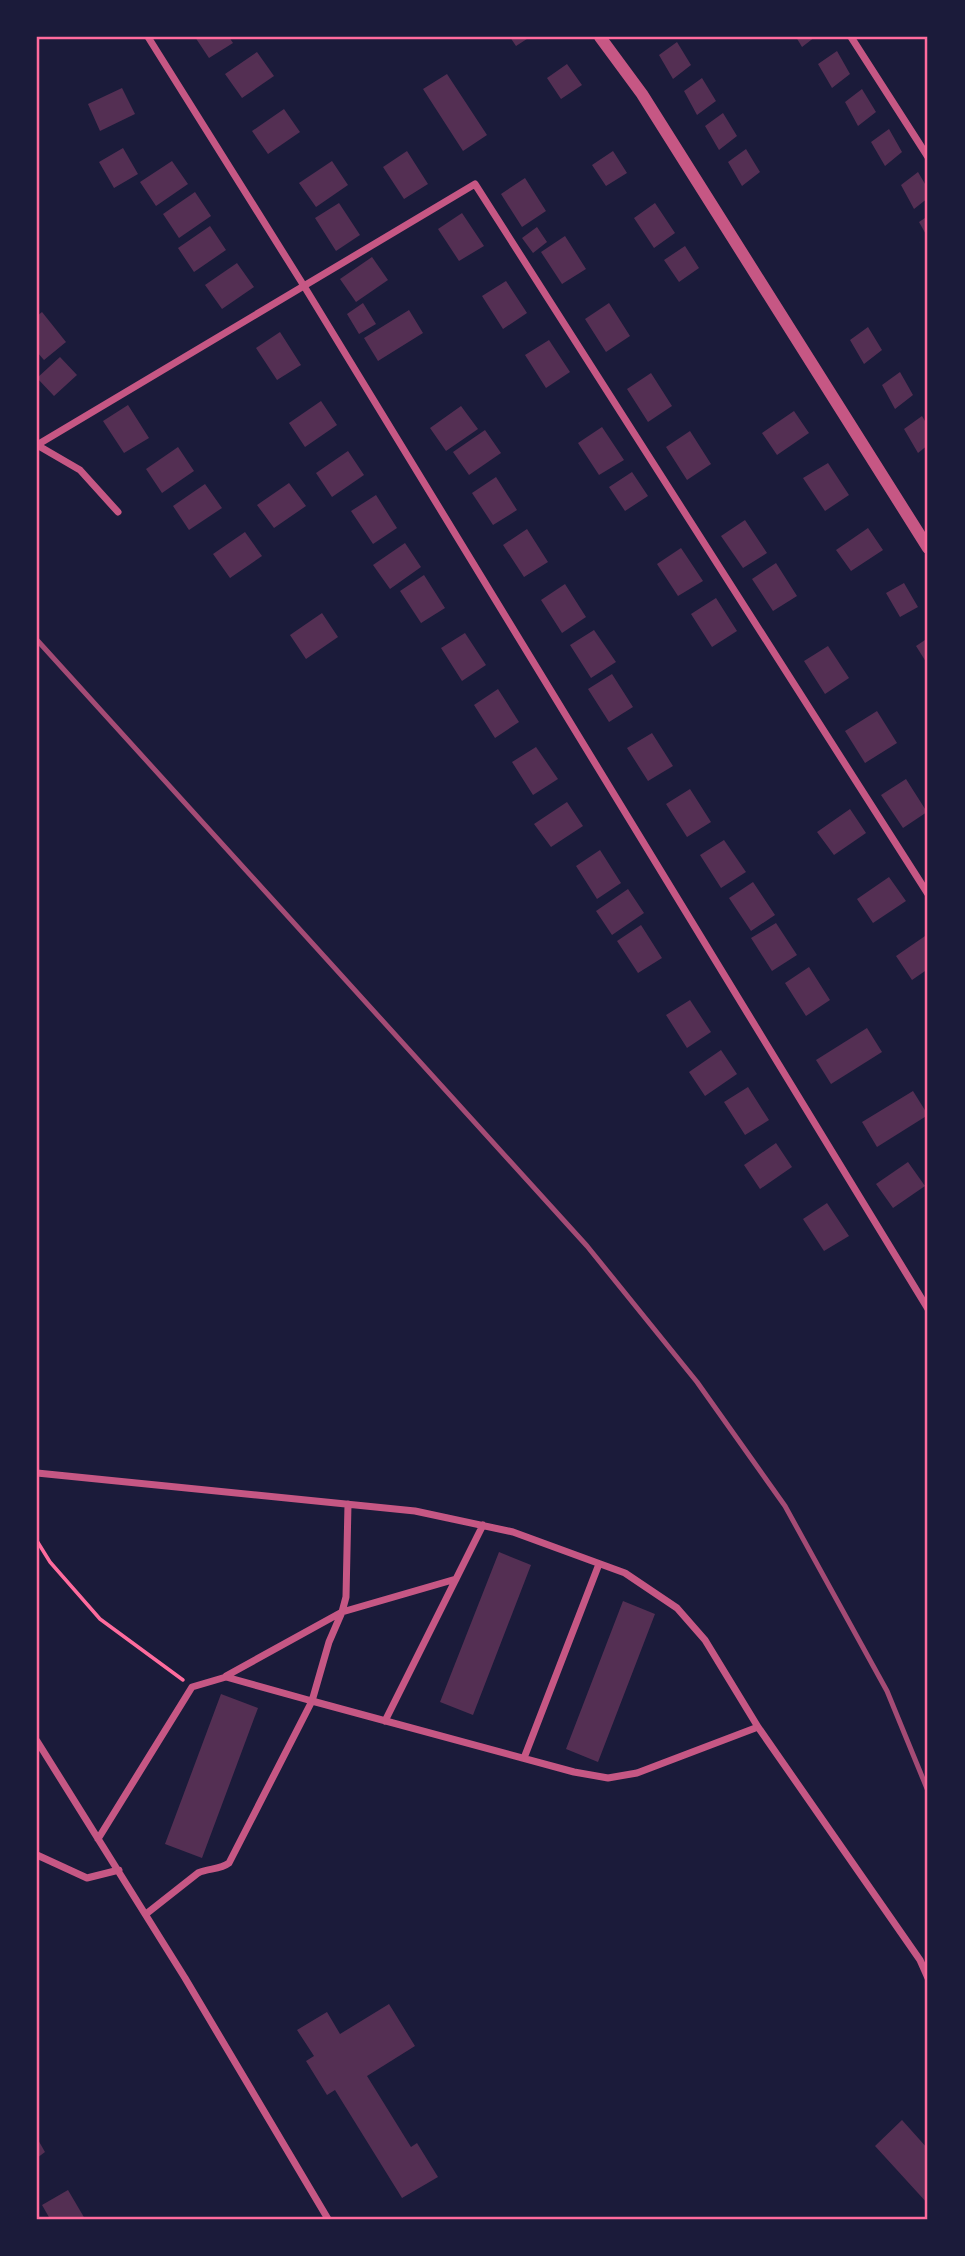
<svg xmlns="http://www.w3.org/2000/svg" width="965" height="2256" font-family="Roboto,sans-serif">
	<rect width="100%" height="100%" fill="#1b1b3a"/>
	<path fill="#542f53" d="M 195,37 L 229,37 L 233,43 L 209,58 Z
		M 510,37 L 530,37 L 516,46 Z
		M 796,37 L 815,37 L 802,47 Z
		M 677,42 L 691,65 L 673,79 L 659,55 Z
		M 837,51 L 850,74 L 832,88 L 818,64 Z
		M 257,52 L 274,76 L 242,98 L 225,74 Z
		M 567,64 L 582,85 L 561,99 L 547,78 Z
		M 447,74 L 487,135 L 463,151 L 423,89 Z
		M 702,78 L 716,101 L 697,115 L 684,91 Z
		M 122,88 L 135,114 L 100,131 L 88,104 Z
		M 862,89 L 876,112 L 858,126 L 845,102 Z
		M 284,109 L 300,132 L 268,154 L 252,131 Z
		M 723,113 L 737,136 L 719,150 L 705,126 Z
		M 889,129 L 902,152 L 885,166 L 871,142 Z
		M 123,148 L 138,174 L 114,188 L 99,162 Z
		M 746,149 L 760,172 L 742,186 L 728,162 Z
		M 407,151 L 428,184 L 404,199 L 383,167 Z
		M 613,151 L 627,173 L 606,186 L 592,165 Z
		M 172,161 L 188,184 L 156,206 L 140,182 Z
		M 332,161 L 348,185 L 316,207 L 299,183 Z
		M 918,172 L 928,189 L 928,198 L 914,209 L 901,185 Z
		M 525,178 L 546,211 L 522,227 L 501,194 Z
		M 195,192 L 211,216 L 179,238 L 163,214 Z
		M 339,203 L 360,235 L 336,251 L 315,218 Z
		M 655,203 L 675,233 L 654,248 L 634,218 Z
		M 462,213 L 484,246 L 459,261 L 438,229 Z
		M 928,216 L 928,238 L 919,222 Z
		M 210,226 L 226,250 L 194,272 L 178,248 Z
		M 537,227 L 547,242 L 533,253 L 522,238 Z
		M 565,236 L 586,269 L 562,284 L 541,252 Z
		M 685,246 L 699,268 L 679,282 L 664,260 Z
		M 372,257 L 388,280 L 356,302 L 340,279 Z
		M 237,263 L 254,287 L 222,309 L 205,285 Z
		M 506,281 L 527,313 L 503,329 L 482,296 Z
		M 363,303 L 376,324 L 359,334 L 347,314 Z
		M 609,303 L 630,336 L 606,352 L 585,319 Z
		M 409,310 L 423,333 L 378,361 L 364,338 Z
		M 42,312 L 66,342 L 44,360 L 37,352 L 37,316 Z
		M 868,327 L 882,350 L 864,364 L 850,340 Z
		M 280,332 L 301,365 L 277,380 L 256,348 Z
		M 549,340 L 570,372 L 546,388 L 525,355 Z
		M 60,357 L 77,375 L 54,396 L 37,378 Z
		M 900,372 L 913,395 L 895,409 L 882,385 Z
		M 651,373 L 672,406 L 648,422 L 627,389 Z
		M 321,401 L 337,425 L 305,447 L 289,423 Z
		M 128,405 L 149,438 L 124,453 L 103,421 Z
		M 461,406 L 478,429 L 446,451 L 430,428 Z
		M 794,411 L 809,433 L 777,455 L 762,433 Z
		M 922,416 L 928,426 L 928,445 L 918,453 L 904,429 Z
		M 602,427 L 624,460 L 599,475 L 578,443 Z
		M 485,430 L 501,453 L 469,475 L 453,452 Z
		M 690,431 L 711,464 L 687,480 L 666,447 Z
		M 178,447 L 194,471 L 162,493 L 146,469 Z
		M 348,451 L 364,475 L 332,497 L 316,473 Z
		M 828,463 L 849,495 L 825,511 L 803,478 Z
		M 632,472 L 648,496 L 625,511 L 609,487 Z
		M 496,477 L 517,510 L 493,525 L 472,493 Z
		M 289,483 L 306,506 L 274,528 L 257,505 Z
		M 205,484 L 222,508 L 189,530 L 173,506 Z
		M 376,495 L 397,528 L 373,544 L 351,511 Z
		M 745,520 L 767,553 L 743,568 L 721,536 Z
		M 868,528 L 883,550 L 851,571 L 836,550 Z
		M 527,529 L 548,562 L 524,577 L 503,545 Z
		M 245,532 L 262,556 L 230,578 L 213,554 Z
		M 405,543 L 421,567 L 390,589 L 373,565 Z
		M 681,548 L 703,581 L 678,596 L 657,564 Z
		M 776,563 L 797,596 L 773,611 L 752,579 Z
		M 424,575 L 445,608 L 421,623 L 400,591 Z
		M 904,583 L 918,607 L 900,617 L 886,593 Z
		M 565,584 L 586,617 L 562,633 L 541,600 Z
		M 716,598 L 737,631 L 712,647 L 691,614 Z
		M 322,613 L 338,637 L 306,659 L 290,635 Z
		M 594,630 L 616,662 L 591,678 L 570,645 Z
		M 465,633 L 486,665 L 462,681 L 441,648 Z
		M 928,638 L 928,665 L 916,646 Z
		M 828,646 L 849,678 L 825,694 L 804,661 Z
		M 612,674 L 633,707 L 609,722 L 588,689 Z
		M 498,689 L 519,722 L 495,738 L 474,705 Z
		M 877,711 L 897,743 L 865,763 L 845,731 Z
		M 652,733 L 673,766 L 648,781 L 627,748 Z
		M 536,747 L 558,779 L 533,795 L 512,762 Z
		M 906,779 L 927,812 L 903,828 L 881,795 Z
		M 690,789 L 711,822 L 687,837 L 666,804 Z
		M 567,802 L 583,826 L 551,847 L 534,824 Z
		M 850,809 L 866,833 L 834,855 L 817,832 Z
		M 724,840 L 746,872 L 721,888 L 700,855 Z
		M 600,850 L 621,883 L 597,899 L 576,866 Z
		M 889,877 L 906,901 L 873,923 L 857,899 Z
		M 753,882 L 775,915 L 751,931 L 729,898 Z
		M 628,889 L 644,913 L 612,935 L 596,911 Z
		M 776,923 L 797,955 L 772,971 L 751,938 Z
		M 641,925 L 662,958 L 638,973 L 617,941 Z
		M 928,934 L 928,969 L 912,980 L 896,956 Z
		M 809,967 L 830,1000 L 806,1016 L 785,983 Z
		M 690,1000 L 711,1032 L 687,1048 L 666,1015 Z
		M 867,1028 L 882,1052 L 831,1084 L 816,1060 Z
		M 721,1050 L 737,1074 L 705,1096 L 689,1072 Z
		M 748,1087 L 769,1120 L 745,1135 L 724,1102 Z
		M 913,1091 L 928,1115 L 877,1147 L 862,1122 Z
		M 776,1143 L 792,1167 L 760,1189 L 744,1165 Z
		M 908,1162 L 925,1186 L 893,1208 L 876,1184 Z
		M 827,1203 L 849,1236 L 824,1251 L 803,1219 Z
		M 499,1552 L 531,1565 L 473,1715 L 440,1702 Z
		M 623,1601 L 655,1614 L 598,1762 L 566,1749 Z
		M 221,1694 L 258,1708 L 202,1858 L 165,1844 Z
		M 389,2004 L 415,2046 L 367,2076 L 411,2147 L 417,2143 L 438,2177 L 402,2198 L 335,2090 L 327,2095 L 306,2061 L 314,2056 L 297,2030 L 327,2012 L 340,2034 Z
		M 902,2120 L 928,2149 L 928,2204 L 875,2146 Z
		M 37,2138 L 45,2152 L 37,2158 Z
		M 68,2190 L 85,2219 L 50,2219 L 42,2205 Z"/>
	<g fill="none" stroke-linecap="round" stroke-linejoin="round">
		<path stroke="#ff6b9d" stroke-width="3.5" d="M 37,1541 L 50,1562 L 100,1619 L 183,1680"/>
		<path stroke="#c65784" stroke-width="7" d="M 148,37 L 304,286 L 928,1309
			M 851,37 L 928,157
			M 37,445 L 475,184 L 928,894
			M 37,445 L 80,470 L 118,512
			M 37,1473 L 415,1511 L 513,1532 L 625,1573 L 677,1608 L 705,1640 L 758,1727 L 920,1960 L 928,1978
			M 226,1676 L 342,1612 L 456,1579
			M 385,1721 L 483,1525
			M 37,1741 L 185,1978 L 328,2219
			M 524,1758 L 599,1564
			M 98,1839 L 192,1687 L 226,1677 L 312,1701 L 329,1642 L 342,1612 L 346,1597 L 348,1504
			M 37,1855 L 87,1878 L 119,1870
			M 146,1914 L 198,1873 C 208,1868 220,1870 229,1863 L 312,1701 L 574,1772 L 608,1778 L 637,1773 L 758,1727"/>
		<path stroke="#c65784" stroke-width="12" d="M 600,37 L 642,94 L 928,548"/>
		<path stroke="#a44b75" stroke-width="5" d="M 37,640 L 587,1246 L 697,1382 L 785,1506 L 887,1691 L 928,1791"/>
	</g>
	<rect width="965" height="2256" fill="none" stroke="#1b1b3a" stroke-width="77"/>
	<rect x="38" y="38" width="888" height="2180" fill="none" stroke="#ff6b9d" stroke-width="2.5"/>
</svg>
